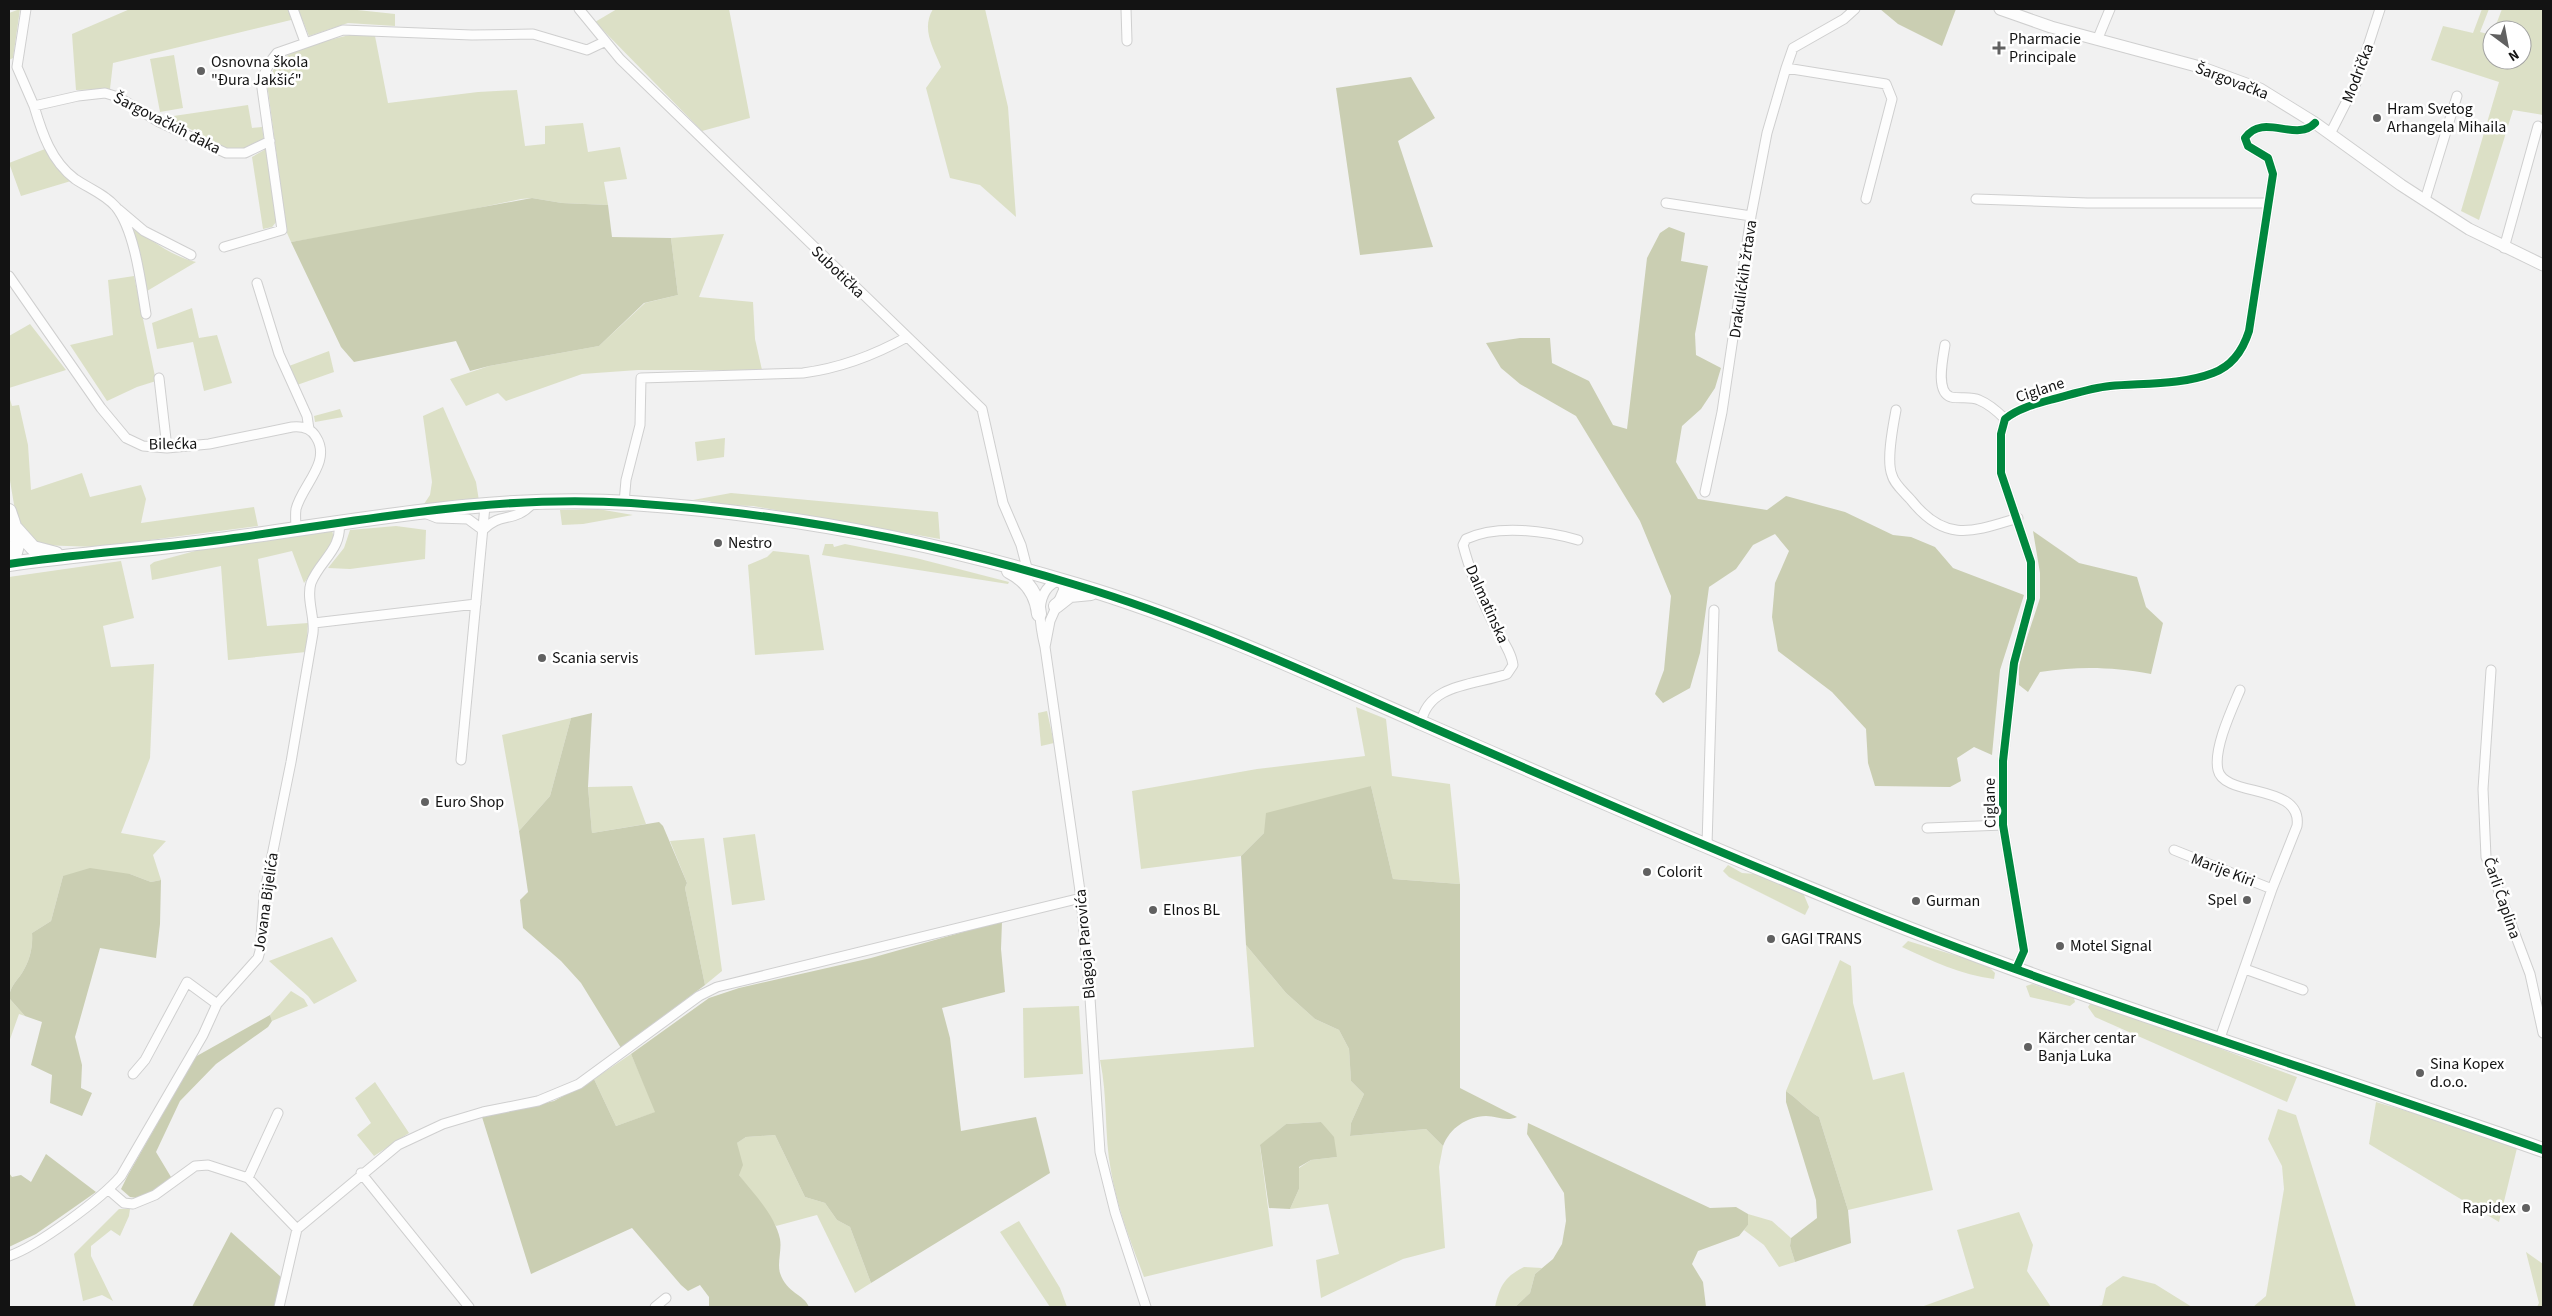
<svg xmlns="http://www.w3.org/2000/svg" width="2552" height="1316" font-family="'Source Sans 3',sans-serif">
	<rect width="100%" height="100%" fill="#f1f1f1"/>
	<path fill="#dce0c6" d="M 20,9 L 13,58 L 9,60 L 9,13 Z
		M 130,9 L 289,9 L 291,20 L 113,63 L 110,89 L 76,90 L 72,34 Z
		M 298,9 L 348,9 L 395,14 L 395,26 L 348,23 L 309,36 Z
		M 617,9 L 729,9 L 750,118 L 702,131 L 595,22 Z
		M 933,9 L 985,9 L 1008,107 L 1016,217 L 980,185 L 950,178 L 926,88 L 941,67 C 933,47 921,29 933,9 Z
		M 2482,9 L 2489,9 L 2480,32 L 2492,35 L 2492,60 L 2522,60 L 2522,30 L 2494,30 L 2502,9 L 2543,9 L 2543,115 L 2513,110 L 2479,220 L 2461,211 L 2499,82 L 2431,60 L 2443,26 L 2473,33 Z
		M 350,35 L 375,36 L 388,103 L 478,92 L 517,90 L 525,146 L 545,144 L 545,126 L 583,123 L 588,152 L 620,147 L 627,179 L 604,182 L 608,205 L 562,203 L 532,198 L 521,199 L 407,223 L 291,242 L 287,233 L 267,83 C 271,75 274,66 281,60 C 295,48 332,39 350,35 Z
		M 174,55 L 183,108 L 160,112 L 150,59 Z
		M 248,105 L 252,128 L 262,127 L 264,139 C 227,162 221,143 190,129 C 180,124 169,122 160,118 Z
		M 45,149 L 71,181 L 21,196 L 9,163 Z
		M 266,149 L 277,221 L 272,227 L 263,229 L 252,157 Z
		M 128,222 C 147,238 171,256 196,262 L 147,291 Z
		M 724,234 L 699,297 L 753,302 L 755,339 L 762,370 L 638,370 L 582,374 L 506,401 L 498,393 L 466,406 L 450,379 L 489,366 L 599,346 L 645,303 L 678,295 L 671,238 Z
		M 134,276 L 156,381 L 137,387 L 107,401 L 70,345 L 113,335 L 108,280 Z
		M 192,308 L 199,338 L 217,335 L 232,383 L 204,391 L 193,342 L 157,349 L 152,323 Z
		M 30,324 L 66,370 L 9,388 L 9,336 Z
		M 329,351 L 334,372 L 297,385 L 289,366 Z
		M 9,396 L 12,406 L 19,405 L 28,445 L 31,490 L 82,473 L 90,497 L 141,485 L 146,499 L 141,523 L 254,507 L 258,526 L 96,547 L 39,545 L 17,522 L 9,475 Z
		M 443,407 L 476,482 L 479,501 L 424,504 L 430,495 L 432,482 L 423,416 Z
		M 340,409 L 343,417 L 315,422 L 314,416 Z
		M 725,438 L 724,457 L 697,461 L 695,442 Z
		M 731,493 L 938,512 L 940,539 L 753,506 L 719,505 L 709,501 L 693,500 Z
		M 598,509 L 633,515 L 583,524 L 562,525 L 560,510 Z
		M 396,526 L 426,530 L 425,559 L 350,569 L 328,568 L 344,548 L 350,530 Z
		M 332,530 L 334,539 L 332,545 L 304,583 L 292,551 L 258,559 L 267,626 L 308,623 L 306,652 L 228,660 L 221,566 L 152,580 L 150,565 L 154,562 L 210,547 Z
		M 825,544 L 833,544 L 834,547 L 845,544 L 916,558 L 1009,582 L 1008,584 L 822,555 Z
		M 773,551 L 809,555 L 824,650 L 755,655 L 748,565 L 767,557 Z
		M 121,561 L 134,618 L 103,626 L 111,667 L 154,664 L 150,758 L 121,833 L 166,841 L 153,855 L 161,880 L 151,882 L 130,874 L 63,876 L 51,921 L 32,933 C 33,947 30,960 22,973 C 16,982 10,986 9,998 L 25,1016 L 19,1014 L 9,1042 L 9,577 Z
		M 1356,707 L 1386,719 L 1392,776 L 1450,784 L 1460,884 L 1393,879 L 1371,786 L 1264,833 L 1241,856 L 1141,869 L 1132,791 L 1257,769 L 1365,756 Z
		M 1047,711 L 1054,743 L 1041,746 L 1038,713 Z
		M 571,718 L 550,796 L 519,831 L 502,735 Z
		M 632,786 L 646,824 L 592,833 L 588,787 Z
		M 755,834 L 765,900 L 732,905 L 723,838 Z
		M 704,838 L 722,971 L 705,985 L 685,888 L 687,883 L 670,841 Z
		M 1728,865 L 1742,873 L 1756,874 L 1799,891 L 1804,895 L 1809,907 L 1805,915 L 1729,877 L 1723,871 Z
		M 332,937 L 357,981 L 314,1004 L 308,996 L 269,961 Z
		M 1908,941 L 1987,965 L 1995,973 L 1994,979 C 1961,975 1932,961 1902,947 Z
		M 1246,945 L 1286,993 L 1315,1019 L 1339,1030 L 1349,1049 L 1351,1081 L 1364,1094 L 1351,1123 L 1350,1136 L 1426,1129 L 1443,1146 L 1439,1167 L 1445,1248 L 1403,1259 L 1321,1298 L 1316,1260 L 1339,1254 L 1328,1204 L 1290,1209 L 1299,1189 L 1299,1168 L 1311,1160 L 1337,1157 L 1321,1122 L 1286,1124 L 1260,1146 L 1273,1246 L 1144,1277 C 1131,1243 1117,1207 1111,1171 C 1104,1135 1108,1097 1100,1060 L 1254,1047 Z
		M 1840,960 L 1851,966 L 1853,1003 L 1873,1080 L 1904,1072 L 1933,1190 L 1848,1210 L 1819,1117 C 1807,1110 1798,1099 1786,1091 Z
		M 2032,984 L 2074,998 L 2075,1002 L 2070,1006 L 2030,997 L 2026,986 Z
		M 291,991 L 304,999 L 308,1006 L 272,1021 L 270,1015 Z
		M 2090,1004 L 2099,1004 L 2297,1077 L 2287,1102 L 2095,1017 L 2088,1007 Z
		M 1079,1006 L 1083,1074 L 1024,1078 L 1023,1008 Z
		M 631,1054 L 656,1112 L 616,1126 L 594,1079 Z
		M 375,1082 L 409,1133 L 374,1156 L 357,1135 L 371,1123 L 355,1098 Z
		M 2376,1102 L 2518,1144 L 2499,1222 L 2369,1144 Z
		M 2278,1109 L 2296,1115 L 2356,1307 L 2253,1307 L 2266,1296 L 2284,1189 L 2282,1166 L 2268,1139 Z
		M 775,1135 L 805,1197 L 825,1203 L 837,1220 L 850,1227 L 871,1283 L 855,1293 L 817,1215 L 776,1226 L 739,1175 L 737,1143 L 746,1137 Z
		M 119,1209 L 130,1209 L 129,1216 L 120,1236 L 111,1230 L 91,1246 L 91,1256 L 113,1301 L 102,1295 L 83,1301 L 74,1254 Z
		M 2019,1212 L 2033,1245 L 2027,1271 L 2051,1307 L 1921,1307 L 1974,1288 L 1957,1230 Z
		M 1748,1214 L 1772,1221 L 1791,1238 L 1790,1246 L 1795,1262 L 1779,1267 L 1764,1245 L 1744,1230 L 1748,1225 Z
		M 1019,1221 L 1060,1288 L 1067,1307 L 1050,1307 L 1000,1232 Z
		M 2526,1252 L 2543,1264 L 2543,1307 L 2537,1307 L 2539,1303 Z
		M 1524,1267 L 1542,1268 L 1535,1274 L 1530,1293 L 1515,1307 L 1495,1307 C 1500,1286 1504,1277 1524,1267 Z
		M 2123,1276 L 2155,1284 L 2192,1307 L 2095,1307 L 2102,1305 L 2106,1288 Z"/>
	<path fill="#caceb2" d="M 1880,9 L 1956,9 L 1942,46 L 1898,24 Z
		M 1411,77 L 1435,118 L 1398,141 L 1433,247 L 1360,255 L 1336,88 Z
		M 532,198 L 562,203 L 608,205 L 612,237 L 671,238 L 678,295 L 644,303 L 599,346 L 489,366 L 470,371 L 456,341 L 354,362 L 341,347 L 291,242 Z
		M 1669,227 L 1685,233 L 1681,261 L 1708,266 L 1695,334 L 1696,355 L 1721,368 L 1715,388 L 1701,409 L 1682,426 L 1676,462 L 1698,499 L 1767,510 L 1786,496 L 1845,512 L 1893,535 L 1911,537 L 1935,547 L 1953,568 L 2024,595 L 2000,670 L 1992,755 L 1974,747 L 1957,758 L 1961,781 L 1950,787 L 1875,786 L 1868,763 L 1866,729 L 1832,692 L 1778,651 L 1772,617 L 1775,583 L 1789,551 L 1775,534 L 1753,545 L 1736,569 L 1709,587 L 1700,653 L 1690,688 L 1663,703 L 1655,694 L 1664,670 L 1671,596 L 1640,521 L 1576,416 L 1520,384 L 1501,368 L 1486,343 L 1520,338 L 1550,338 L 1552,363 L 1589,381 L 1613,425 L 1627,429 L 1647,258 L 1660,233 Z
		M 2033,531 L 2079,563 L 2137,577 L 2146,607 L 2163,623 L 2151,674 C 2111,667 2081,666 2040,672 L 2028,692 L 2019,685 L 2019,662 L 2040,598 L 2040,573 Z
		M 592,713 L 588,787 L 592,833 L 659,822 L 663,826 L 687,883 L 685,888 L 705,985 L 621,1048 L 581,983 L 561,961 L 523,928 L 520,900 L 528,892 L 519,831 L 550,796 L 571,718 Z
		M 1371,786 L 1393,879 L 1460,884 L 1460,1088 L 1517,1117 C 1506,1122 1497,1116 1486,1116 C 1466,1117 1450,1128 1443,1146 L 1426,1129 L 1350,1136 L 1351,1123 L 1364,1094 L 1351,1081 L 1349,1049 L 1339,1030 L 1315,1019 L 1286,993 L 1246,945 L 1241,856 L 1264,833 L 1266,813 Z
		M 90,868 L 130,874 L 151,882 L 161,880 L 160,924 L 156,958 L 100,948 L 75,1037 L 82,1065 L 81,1088 L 92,1093 L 82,1116 L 50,1103 L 52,1075 L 31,1065 L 42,1022 L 25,1016 L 9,998 C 10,986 16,982 22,973 C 30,960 33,947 32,933 L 51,921 L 63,876 Z
		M 1002,921 L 1001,949 L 1005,992 L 942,1008 L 950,1038 L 961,1131 L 1036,1117 L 1050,1173 L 871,1283 L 850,1227 L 837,1220 L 825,1203 L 805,1197 L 775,1135 L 746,1137 L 737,1143 L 743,1165 L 739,1175 C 754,1194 775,1215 780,1239 C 782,1250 777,1263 780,1273 C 787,1294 804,1294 809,1307 L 709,1307 L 709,1297 L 700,1285 L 688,1291 L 681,1285 L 632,1228 L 531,1274 L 482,1117 L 554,1101 L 594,1079 L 616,1126 L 655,1112 L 631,1054 L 709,998 L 739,988 L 871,958 Z
		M 270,1015 L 272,1021 L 268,1027 L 216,1064 L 180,1101 L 156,1152 L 171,1177 L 160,1188 L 137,1198 L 130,1197 L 121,1189 L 128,1175 L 195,1057 Z
		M 1786,1091 C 1798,1099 1807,1110 1819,1117 L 1848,1210 L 1851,1243 L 1795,1262 L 1790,1246 L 1791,1238 L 1817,1218 L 1816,1200 L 1786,1102 Z
		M 1321,1122 L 1334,1137 L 1337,1157 L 1311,1160 L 1299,1167 L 1299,1189 L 1290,1209 L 1269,1208 L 1260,1145 L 1286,1124 Z
		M 1528,1123 L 1710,1208 L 1736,1207 L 1748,1214 L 1748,1225 L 1739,1236 L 1698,1251 L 1692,1264 L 1703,1282 L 1706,1307 L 1515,1307 L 1530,1293 L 1535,1274 L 1553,1259 L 1562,1244 L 1566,1221 L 1564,1193 L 1527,1134 Z
		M 46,1154 L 96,1192 L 36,1234 L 9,1247 L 9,1173 L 12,1177 L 21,1175 L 31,1182 Z
		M 231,1232 L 281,1277 L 275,1307 L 192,1307 Z"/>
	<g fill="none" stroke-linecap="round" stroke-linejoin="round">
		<g stroke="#cfcfcf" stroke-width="11">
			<path id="minor" d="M 26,9 L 17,67 L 34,106 L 78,96 L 105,93 L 118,97 L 159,122 L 226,153 L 245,153 L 270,141
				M 293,9 L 305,42
				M 579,9 L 620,59 L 982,409 L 1003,503 L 1021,545 L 1028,572
				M 1126,9 L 1127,41
				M 2098,38 L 2110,9
				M 1786,68 L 1886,84 L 1892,99 L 1866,199
				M 34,106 C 42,133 51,161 75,179 C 88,188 105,194 116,207 C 135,231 141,284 146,314
				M 2330,134 L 2356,83 L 2380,9
				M 1976,199 L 2087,203 L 2268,203
				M 2425,200 L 2457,96
				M 1666,203 L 1751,216
				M 118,209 L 144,231 L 191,255
				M 224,247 L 282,230 L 261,81 L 270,62 L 277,53 L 343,30 L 472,35 L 533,34 L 587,50 L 604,42
				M 2504,248 L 2538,126
				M 9,276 L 101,408 L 126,438 L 143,446 L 167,448 L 209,444 L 292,427 C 302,426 311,428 316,437 C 332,462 302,485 296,509 C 295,516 296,522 296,529
				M 257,283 L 279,354 L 307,416 L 309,429
				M 1945,345 C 1943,358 1935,392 1951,397 C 1960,399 1971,396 1979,400 C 1989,404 1997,411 2005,419
				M 159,378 L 167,448
				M 1896,410 C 1893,426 1886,461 1892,475 C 1894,484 1905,493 1911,500 C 1945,543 1972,532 2018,518
				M 1705,492 L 1722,412 L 1751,216 L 1767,133 L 1786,68 L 1793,48 L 1844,19 L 1855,9
				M 624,503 L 626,480 L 640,425 L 641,378 L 803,373 C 841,368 873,356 907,337
				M 422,512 L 437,518 L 468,519 L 483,530 C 501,511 514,524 533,503
				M 314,623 L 476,604
				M 1045,647 C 1040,626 1032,588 1061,580 L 1064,589 L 1050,621 L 1045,647 L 1081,898 L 1090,998 L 1100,1152 L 1115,1212 L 1146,1307
				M 2491,670 L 2483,789 L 2486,857 L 2530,974 L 2543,1033
				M 1421,723 C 1428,683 1476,685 1507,674 L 1513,665 C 1511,650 1499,636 1493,623 C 1481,598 1470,572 1463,545 L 1466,539 C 1498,524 1546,531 1578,540
				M 461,760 L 485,506
				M 1927,828 L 2003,825
				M 1707,845 L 1714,610
				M 2174,850 L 2272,889
				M 2016,969 L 2024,951 L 2003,825 L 2003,761 L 2014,663 L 2031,599 L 2031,562 L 2001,473 L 2001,434 L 2005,419 C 2017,409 2035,404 2050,400 C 2070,395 2090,388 2110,386 C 2143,383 2182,385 2213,373 C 2232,366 2243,350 2249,331 L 2273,174 L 2268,158 L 2248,146 L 2245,138 C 2263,112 2296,143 2315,123
				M 2245,969 L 2303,990
				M 2220,1038 L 2272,889 L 2297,826 C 2303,783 2224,798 2218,770 C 2213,749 2232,709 2240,690
				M 133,1074 L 145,1060 L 187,982 L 217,1004
				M 361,1173 L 469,1307
				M 248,1178 L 278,1113
				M 109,1190 L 124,1203 L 133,1204 L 155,1195 L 195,1166 L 208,1165 L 248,1178 L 297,1229 L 398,1145 L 443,1124 L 483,1112 L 538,1101 L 579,1084 L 699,996 L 717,987 L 1081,898
				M 9,1256 C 38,1246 101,1199 121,1176 L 203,1035 L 217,1004 L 258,958 L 260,951 L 264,895 L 291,762 L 313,633 C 315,617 306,598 311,583 C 320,560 343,549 339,521
				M 279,1307 L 297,1229
				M 655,1307 L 666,1298"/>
		</g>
		<g stroke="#cfcfcf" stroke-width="13">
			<path id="tertiary" d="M 2000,9 L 2051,27 L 2200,67 L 2260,89 L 2315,123 L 2401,185 L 2469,229 L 2543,265"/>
		</g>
		<g stroke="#cfcfcf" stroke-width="16">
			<path id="primary" d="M 9,511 C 16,533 23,543 9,564
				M 16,529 L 33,548 L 56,554
				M 9,564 C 84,553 159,549 234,538 C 366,520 496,494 631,503 C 782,513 932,541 1076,585 C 1196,621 1308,673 1422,723 C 1561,784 1700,844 1839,901 C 2069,996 2309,1067 2543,1150
				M 1009,571 C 1027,580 1037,594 1039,614
				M 1056,606 L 1070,595 L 1091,593"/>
		</g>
		<use href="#minor" stroke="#fdfdfd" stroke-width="9"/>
		<use href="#tertiary" stroke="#fdfdfd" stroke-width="11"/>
		<use href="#primary" stroke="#fdfdfd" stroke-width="14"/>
		<g stroke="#fff" stroke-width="11">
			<path id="cycleway" d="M 9,564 C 84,553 159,549 234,538 C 366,520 496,494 631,503 C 782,513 932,541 1076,585 C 1196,621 1308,673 1422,723 C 1561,784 1700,844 1839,901 C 2069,996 2309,1067 2543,1150
				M 2016,969 L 2024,951 L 2003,825 L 2003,761 L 2014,663 L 2031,599 L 2031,562 L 2001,473 L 2001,434 L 2005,419 C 2017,409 2035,404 2050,400 C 2070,395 2090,388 2110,386 C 2143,383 2182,385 2213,373 C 2232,366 2243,350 2249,331 L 2273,174 L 2268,158 L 2248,146 L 2245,138 C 2263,112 2296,143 2315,123"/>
		</g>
		<use href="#cycleway" stroke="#00873e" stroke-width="8"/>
	</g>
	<g fill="#616161" stroke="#fff" stroke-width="2">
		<path d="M1996.5 40.5h5v5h5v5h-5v5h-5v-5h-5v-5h5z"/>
		<circle cx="201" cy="71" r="5"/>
		<circle cx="2377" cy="118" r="5"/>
		<circle cx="718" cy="543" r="5"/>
		<circle cx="542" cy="658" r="5"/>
		<circle cx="425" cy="802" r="5"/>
		<circle cx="1647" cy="872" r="5"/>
		<circle cx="2247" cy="900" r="5"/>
		<circle cx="1916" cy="901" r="5"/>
		<circle cx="1153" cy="910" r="5"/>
		<circle cx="1771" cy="939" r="5"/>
		<circle cx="2060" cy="946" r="5"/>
		<circle cx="2028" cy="1047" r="5"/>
		<circle cx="2420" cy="1073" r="5"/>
		<circle cx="2526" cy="1208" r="5"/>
	</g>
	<g text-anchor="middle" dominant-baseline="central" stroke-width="5" stroke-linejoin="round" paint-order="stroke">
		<g font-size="16" fill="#131313" stroke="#fff" text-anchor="start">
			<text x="2009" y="39">Pharmacie<tspan x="2009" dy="18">Principale</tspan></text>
			<text x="211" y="62">Osnovna škola<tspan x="211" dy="18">"Đura Jakšić"</tspan></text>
			<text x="2387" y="109">Hram Svetog<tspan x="2387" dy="18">Arhangela Mihaila</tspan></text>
			<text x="728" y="543">Nestro</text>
			<text x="552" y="658">Scania servis</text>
			<text x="435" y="802">Euro Shop</text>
			<text x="1657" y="872">Colorit</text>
			<text x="2237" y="900" text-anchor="end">Spel</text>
			<text x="1926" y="901">Gurman</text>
			<text x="1163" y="910">Elnos BL</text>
			<text x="1781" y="939">GAGI TRANS</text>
			<text x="2070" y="946">Motel Signal</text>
			<text x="2038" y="1038">Kärcher centar<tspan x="2038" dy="18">Banja Luka</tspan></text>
			<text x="2430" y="1064">Sina Kopex<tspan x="2430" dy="18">d.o.o.</tspan></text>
			<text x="2516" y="1208" text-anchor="end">Rapidex</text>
		</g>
		<g font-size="16" fill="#131313" stroke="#fff">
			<text transform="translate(2358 73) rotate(-69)">Modrička</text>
			<text transform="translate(2232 81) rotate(21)">Šargovačka</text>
			<text transform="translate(167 123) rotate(27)">Šargovačkih đaka</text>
			<text transform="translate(838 272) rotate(44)">Subotička</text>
			<text transform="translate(1743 279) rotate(-82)">Drakulićkih žrtava</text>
			<text transform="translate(2040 390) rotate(-18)">Ciglane</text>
			<text transform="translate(173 444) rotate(-1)">Bilećka</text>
			<text transform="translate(1487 604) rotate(66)">Dalmatinska</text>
			<text transform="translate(1990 803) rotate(-91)">Ciglane</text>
			<text transform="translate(2223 870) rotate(21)">Marije Kiri</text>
			<text transform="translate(2502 898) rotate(71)">Čarli Čaplina</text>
			<text transform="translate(266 902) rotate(-82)">Jovana Bijelića</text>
			<text transform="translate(1085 944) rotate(-95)">Blagoja Parovića</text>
		</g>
	</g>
	<rect width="2552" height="1316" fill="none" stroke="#131313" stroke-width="20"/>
	<g transform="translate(2507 45) rotate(148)"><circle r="24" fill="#ffffff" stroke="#a1a1a1"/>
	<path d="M0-4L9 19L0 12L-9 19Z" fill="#616161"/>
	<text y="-8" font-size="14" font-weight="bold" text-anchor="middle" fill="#131313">N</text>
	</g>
</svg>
